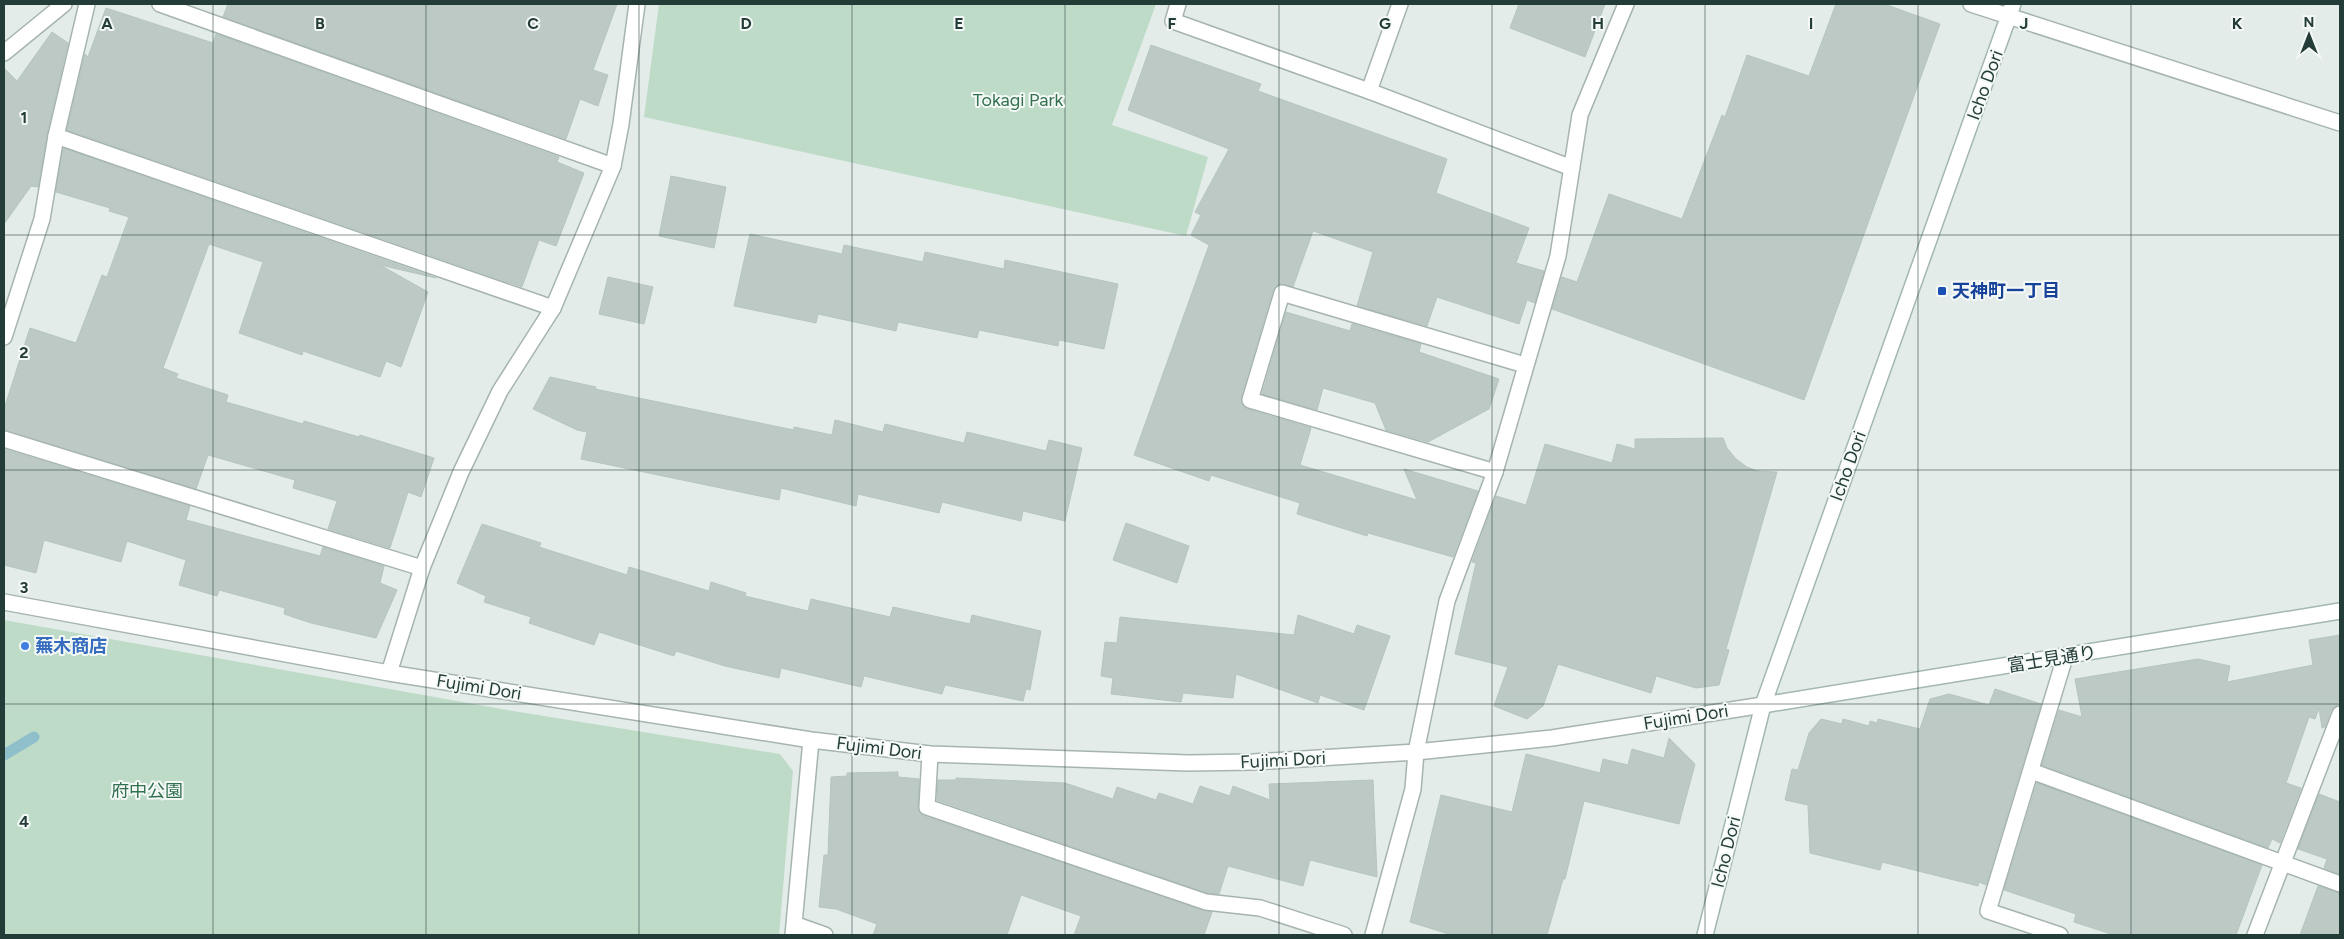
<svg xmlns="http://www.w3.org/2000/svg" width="2344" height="939" font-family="Figtree,'Noto Sans JP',sans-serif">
	<rect width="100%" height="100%" fill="#e3ece9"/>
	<path fill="#bedbc8" d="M 659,4 L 1156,4 L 1112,125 L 1208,157 L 1186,236 L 644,117 Z
		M 4,620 L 513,711 L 780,754 L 793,771 L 779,935 L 4,935 Z"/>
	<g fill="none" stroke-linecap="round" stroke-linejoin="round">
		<path stroke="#90bfcc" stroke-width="11" d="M 4,755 L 34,737"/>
	</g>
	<path fill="#bcc9c5" stroke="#b6c5c0" d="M 228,4 L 617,4 L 593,70 L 608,75 L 598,106 L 580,99 L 566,139 L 223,17 Z
		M 1519,4 L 1605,4 L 1585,57 L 1510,28 Z
		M 1836,4 L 1884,4 L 1940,24 L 1804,400 L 1552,309 L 1562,277 L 1577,282 L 1609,194 L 1682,219 L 1722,115 L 1725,117 L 1747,55 L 1809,76 Z
		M 106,8 L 213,43 L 216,34 L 559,157 L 557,162 L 584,173 L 556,246 L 539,240 L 522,287 L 67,130 L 85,54 L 88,57 Z
		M 52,32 L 68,43 L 47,134 L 38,187 L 31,186 L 4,224 L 4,68 L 17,81 Z
		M 1151,45 L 1261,84 L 1258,91 L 1447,159 L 1436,193 L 1529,228 L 1516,263 L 1544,271 L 1535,303 L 1527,300 L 1519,324 L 1437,297 L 1427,326 L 1357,306 L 1373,252 L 1313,231 L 1293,287 L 1280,284 L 1273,290 L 1241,397 L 1243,406 L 1247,409 L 1311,428 L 1300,465 L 1417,500 L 1404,469 L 1478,491 L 1453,557 L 1368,533 L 1367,536 L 1297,514 L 1300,503 L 1211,475 L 1209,481 L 1134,455 L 1209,245 L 1191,235 L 1201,215 L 1195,212 L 1229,149 L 1128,110 Z
		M 63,148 L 436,278 L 380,265 L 428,292 L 401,367 L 386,361 L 380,377 L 303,351 L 302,355 L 239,333 L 263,262 L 209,244 L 163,368 L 178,374 L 176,378 L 228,395 L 226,402 L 303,424 L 304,421 L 359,437 L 360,435 L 434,458 L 421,497 L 408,492 L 390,548 L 328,529 L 337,501 L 293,488 L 295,480 L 208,455 L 196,489 L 4,430 L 4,409 L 30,328 L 76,343 L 102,275 L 107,277 L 129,217 L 109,211 L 110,208 L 56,192 Z
		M 671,176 L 726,187 L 714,248 L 659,236 Z
		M 750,234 L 842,254 L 844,245 L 923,262 L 925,252 L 1004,269 L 1005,260 L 1118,284 L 1104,349 L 1059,340 L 1058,346 L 979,330 L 977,338 L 898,322 L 896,331 L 818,314 L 816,323 L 734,306 Z
		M 608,277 L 653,287 L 644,324 L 599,314 Z
		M 1286,312 L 1350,331 L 1352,324 L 1421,344 L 1419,352 L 1499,379 L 1489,409 L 1428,442 L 1386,430 L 1375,403 L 1323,388 L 1317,410 L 1262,394 Z
		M 550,377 L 596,387 L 595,389 L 794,430 L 794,427 L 832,435 L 835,420 L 883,432 L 885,424 L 964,443 L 967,432 L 1046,451 L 1049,440 L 1082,448 L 1065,521 L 1023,511 L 1021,521 L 942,502 L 939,513 L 858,494 L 856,506 L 781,488 L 779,500 L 581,459 L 587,432 L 577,430 L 533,409 Z
		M 1723,438 L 1727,448 L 1736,459 L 1747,467 L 1757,471 L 1777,472 L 1726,649 L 1729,650 L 1719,685 L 1696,688 L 1656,676 L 1651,693 L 1558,664 L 1543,706 L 1527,719 L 1494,706 L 1508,667 L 1455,654 L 1476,563 L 1472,562 L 1496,496 L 1526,505 L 1545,444 L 1612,463 L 1617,444 L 1635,449 L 1635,439 Z
		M 4,449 L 190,506 L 186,520 L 320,556 L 323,547 L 384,566 L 380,583 L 397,590 L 376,638 L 311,623 L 284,614 L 285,608 L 219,590 L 217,596 L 179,585 L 186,560 L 127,541 L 121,562 L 44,540 L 36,573 L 4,565 Z
		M 1126,523 L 1189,546 L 1177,583 L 1113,560 Z
		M 482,524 L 541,543 L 539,547 L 627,575 L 629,567 L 709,591 L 711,582 L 746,593 L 745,596 L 808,611 L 811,599 L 890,617 L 893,607 L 970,624 L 972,615 L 1041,631 L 1030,690 L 1026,689 L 1023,701 L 945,685 L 942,694 L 864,676 L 861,687 L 781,668 L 779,678 L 725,666 L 676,651 L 674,656 L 599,632 L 594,645 L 529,623 L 531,617 L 484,602 L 486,596 L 457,583 Z
		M 1298,615 L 1354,634 L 1357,625 L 1390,636 L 1364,710 L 1320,695 L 1318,703 L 1236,674 L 1233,698 L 1183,693 L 1181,702 L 1111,694 L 1113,678 L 1101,676 L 1105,642 L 1117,643 L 1120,617 L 1294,635 Z
		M 2340,635 L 2340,705 L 2331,710 L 2325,727 L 2322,728 L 2319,708 L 2315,719 L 2309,717 L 2286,783 L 2301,788 L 2280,843 L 2272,839 L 2268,848 L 2042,765 L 2059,710 L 2082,717 L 2075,679 L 2198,659 L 2230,666 L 2227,682 L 2313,665 L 2309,640 Z
		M 1995,689 L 2041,704 L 1986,885 L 1979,882 L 1978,886 L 1882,862 L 1880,870 L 1810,853 L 1808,805 L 1785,800 L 1792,769 L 1798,770 L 1809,733 L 1821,719 L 1842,724 L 1843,719 L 1869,726 L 1870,721 L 1877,723 L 1878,719 L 1920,729 L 1930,699 L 1949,694 L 1989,705 Z
		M 1669,738 L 1695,764 L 1679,824 L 1584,801 L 1565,879 L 1563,879 L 1547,935 L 1452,935 L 1410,922 L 1441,795 L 1512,812 L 1526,754 L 1600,773 L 1603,759 L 1628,765 L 1632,749 L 1664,758 Z
		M 898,772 L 898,777 L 919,779 L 918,807 L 924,816 L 1212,912 L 1204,935 L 1074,935 L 1081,916 L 1021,895 L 1007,935 L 873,935 L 877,924 L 836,909 L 819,907 L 824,855 L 828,855 L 831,777 L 847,776 L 847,773 Z
		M 956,778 L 1065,783 L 1113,799 L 1117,787 L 1156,800 L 1159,793 L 1193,804 L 1200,786 L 1230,796 L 1233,786 L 1270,800 L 1269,784 L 1373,780 L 1377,877 L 1310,860 L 1303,886 L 1228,866 L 1219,894 L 1208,893 L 937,800 L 938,780 L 956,780 Z
		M 2037,783 L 2262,865 L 2236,935 L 2114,935 L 2074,922 L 2076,914 L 2004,890 Z
		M 2319,794 L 2340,802 L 2340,874 L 2324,868 L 2327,859 L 2298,849 Z
		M 2318,886 L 2340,893 L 2340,935 L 2300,935 Z"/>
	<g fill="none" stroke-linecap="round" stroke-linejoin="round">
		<g stroke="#a6b4b0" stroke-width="18">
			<path id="lane" d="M 160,4 L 613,166
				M 1369,91 L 1400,4
				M 56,136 L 553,308
				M 4,439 L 422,568
				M 1495,472 L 1250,400 L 1282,293 L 1525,365
				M 930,754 L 927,807 L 1206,902 L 1260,908 L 1344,935"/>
		</g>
		<g stroke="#a6b4b0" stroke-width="18">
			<path id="street" d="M 1178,4 L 1173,21 L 1369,91 L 1572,168
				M 1971,4 L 2340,123
				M 4,53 L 64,4
				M 4,337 L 42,219 L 56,136 L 87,4
				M 4,602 L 389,673 L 811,740 L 930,754 L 1188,763 L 1253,762 L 1416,752 L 1552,738 L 1763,705
				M 389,673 L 422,568 L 461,472 L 500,391 L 553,308 L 613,166 L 621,124 L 637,4
				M 2031,771 L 2340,884
				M 794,924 L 825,935
				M 793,935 L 811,740
				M 1373,935 L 1413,789 L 1416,752 L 1447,601 L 1495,472 L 1558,256 L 1580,115 L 1626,4
				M 2060,935 L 1988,911 L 2065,657
				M 2255,935 L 2340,714"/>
		</g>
		<g stroke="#a3b7b1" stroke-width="18">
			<path id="secondary" d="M 1763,705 L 2340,611
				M 1705,935 L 1763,705 L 2013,4"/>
		</g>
		<use href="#lane" stroke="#fff" stroke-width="15"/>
		<use href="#street" stroke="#fff" stroke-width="15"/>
		<use href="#secondary" stroke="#fff" stroke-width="15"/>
	</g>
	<path fill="none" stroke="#243c37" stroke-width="1" stroke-opacity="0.55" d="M 213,4 L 213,935M 426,4 L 426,935M 639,4 L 639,935M 852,4 L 852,935M 1065,4 L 1065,935M 1279,4 L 1279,935M 1492,4 L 1492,935M 1705,4 L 1705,935M 1918,4 L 1918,935M 2131,4 L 2131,935M 4,235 L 2340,235M 4,470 L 2340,470M 4,704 L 2340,704"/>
	<rect fill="#1a4fb4" stroke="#f4f9f7" stroke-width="2" x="1937" y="286" width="10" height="10" rx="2.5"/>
	<circle fill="#3f7fe0" stroke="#f4f9f7" stroke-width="2" cx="25" cy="646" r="5"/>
	<g text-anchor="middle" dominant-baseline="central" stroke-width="4" stroke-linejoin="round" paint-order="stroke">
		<g font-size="18" fill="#243c37" stroke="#f4f9f7">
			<text transform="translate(1985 85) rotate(-70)">Icho Dori</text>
			<text transform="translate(1848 466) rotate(-70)">Icho Dori</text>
			<text transform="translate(2052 659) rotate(-9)">富士見通り</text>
			<text transform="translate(479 687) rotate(9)">Fujimi Dori</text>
			<text transform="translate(1686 717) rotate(-9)">Fujimi Dori</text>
			<text transform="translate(879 748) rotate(7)">Fujimi Dori</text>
			<text transform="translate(1283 760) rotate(-3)">Fujimi Dori</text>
			<text transform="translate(1726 852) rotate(-76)">Icho Dori</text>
		</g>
		<g font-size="18" fill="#32704e" stroke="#f4f9f7">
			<text x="1018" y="100">Tokagi Park</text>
			<text x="147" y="791">府中公園</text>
		</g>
		<g font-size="18" font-weight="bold" fill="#164399" stroke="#f4f9f7" text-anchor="start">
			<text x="1952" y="291">天神町一丁目</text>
		</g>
		<g font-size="18" font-weight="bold" fill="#366cbe" stroke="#f4f9f7" text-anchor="start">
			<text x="35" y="646">蕪木商店</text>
		</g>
	</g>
	<g font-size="16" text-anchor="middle" font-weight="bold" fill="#243c37" stroke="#f4f9f7" stroke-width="4" stroke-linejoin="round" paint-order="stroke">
		<text x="107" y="29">A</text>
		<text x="320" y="29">B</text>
		<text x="533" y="29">C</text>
		<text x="746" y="29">D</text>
		<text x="959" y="29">E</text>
		<text x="1172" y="29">F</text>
		<text x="1385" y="29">G</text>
		<text x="1598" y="29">H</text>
		<text x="1811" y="29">I</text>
		<text x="2024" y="29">J</text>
		<text x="2237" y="29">K</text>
		<text x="24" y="123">1</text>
		<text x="24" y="358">2</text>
		<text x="24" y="593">3</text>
		<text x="24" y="827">4</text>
	</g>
	<rect width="2344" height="939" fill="none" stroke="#243c37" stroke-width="10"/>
	<g transform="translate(2309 35)" stroke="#f4f9f7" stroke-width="4" paint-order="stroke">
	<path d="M0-4L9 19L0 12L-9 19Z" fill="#243c37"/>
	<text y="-8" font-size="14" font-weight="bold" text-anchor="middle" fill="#243c37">N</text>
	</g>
</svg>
